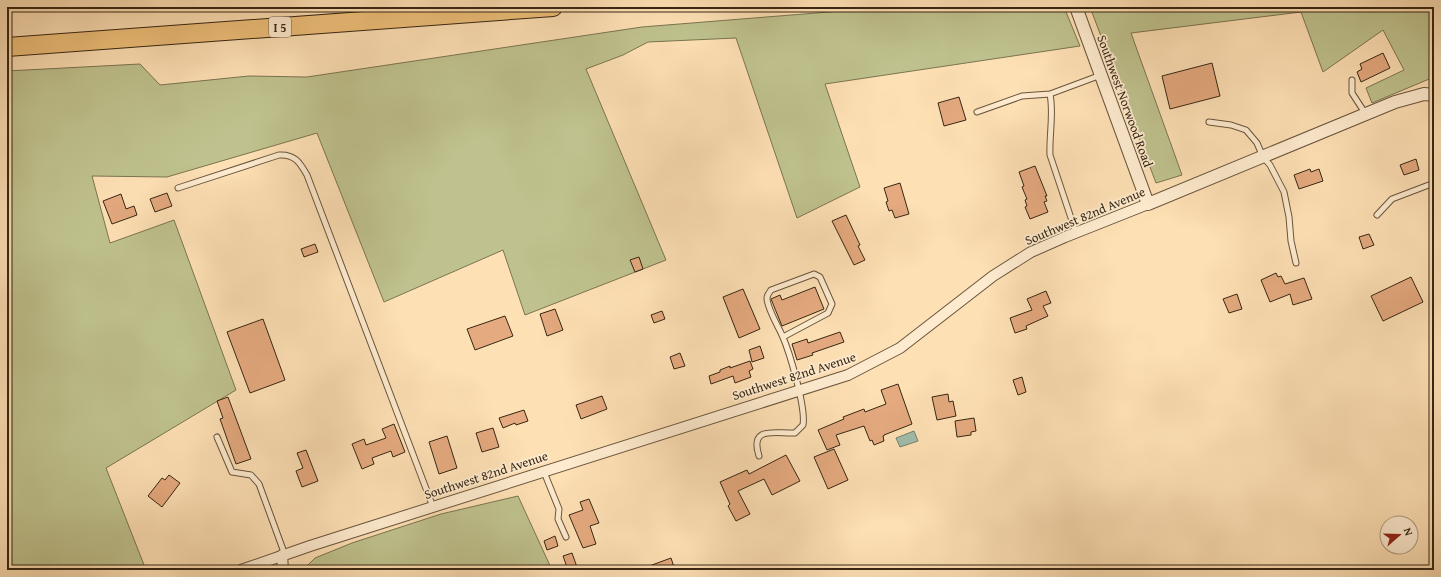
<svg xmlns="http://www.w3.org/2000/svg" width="1441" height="577" font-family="'Gentium Book Plus',serif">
	<rect width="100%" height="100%" fill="#fee0b5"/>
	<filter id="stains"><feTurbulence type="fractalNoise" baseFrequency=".005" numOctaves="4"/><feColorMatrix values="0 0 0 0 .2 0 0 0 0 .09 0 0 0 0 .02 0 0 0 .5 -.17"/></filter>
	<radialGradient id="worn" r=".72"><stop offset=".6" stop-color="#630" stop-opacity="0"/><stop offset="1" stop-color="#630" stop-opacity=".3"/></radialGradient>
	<path fill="#bfc28e" stroke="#7b7450" d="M 891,7 L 1064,7 L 1080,46 L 825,84 L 860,187 L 797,218 L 736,38 L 648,42 L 623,55 L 586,69 L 666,260 L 525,315 L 503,250 L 384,302 L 317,133 L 167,177 L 92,176 L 110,243 L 174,220 L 236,390 L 106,468 L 146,570 L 7,570 L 7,71 L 140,64 L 160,85 L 249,76 L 307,77 L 642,27 Z
		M 1090,7 L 1426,7 L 1434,20 L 1434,77 L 1372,103 L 1366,88 L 1404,70 L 1383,30 L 1323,72 L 1301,12 L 1131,33 L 1182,175 L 1156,183 Z
		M 518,496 L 552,570 L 303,570 L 315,558 L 352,543 L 441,514 Z"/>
	<path fill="#a0bdaa" stroke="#76816e" d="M 914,431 L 918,441 L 900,447 L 896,438 Z"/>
	<path fill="#e5aa7f" stroke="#372613" d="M 1383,53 L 1390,68 L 1361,82 L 1357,72 L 1362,69 L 1360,64 Z
		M 1212,63 L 1220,96 L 1170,109 L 1162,76 Z
		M 959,97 L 966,120 L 944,126 L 938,103 Z
		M 1416,159 L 1419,170 L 1404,175 L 1400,165 Z
		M 1035,166 L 1047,196 L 1045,196 L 1047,201 L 1044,202 L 1048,212 L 1030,219 L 1025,207 L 1027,206 L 1025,200 L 1027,199 L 1022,187 L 1024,186 L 1019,172 Z
		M 1310,169 L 1311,172 L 1319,169 L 1323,181 L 1299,189 L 1294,175 Z
		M 900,183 L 909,214 L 895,218 L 892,210 L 889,211 L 886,202 L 888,201 L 884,188 Z
		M 167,193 L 172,206 L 155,212 L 150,199 Z
		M 121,194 L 126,209 L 134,206 L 137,215 L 112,224 L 103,201 Z
		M 846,215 L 860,245 L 858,246 L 865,260 L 854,265 L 832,221 Z
		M 1369,234 L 1374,245 L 1363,249 L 1359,237 Z
		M 315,244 L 318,252 L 304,257 L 301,249 Z
		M 639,257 L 643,269 L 635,272 L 630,260 Z
		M 1276,273 L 1278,277 L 1281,276 L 1285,284 L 1304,278 L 1312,299 L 1293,305 L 1290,294 L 1270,302 L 1261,280 Z
		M 1411,277 L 1423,302 L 1383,321 L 1371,296 Z
		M 815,287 L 824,309 L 782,326 L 771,299 L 780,295 L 782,300 Z
		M 743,289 L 760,329 L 739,338 L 723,297 Z
		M 1046,291 L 1051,303 L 1043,306 L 1048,316 L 1026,326 L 1027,329 L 1015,333 L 1010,318 L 1032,310 L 1027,299 Z
		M 1237,294 L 1242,309 L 1229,313 L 1223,299 Z
		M 555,309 L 563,330 L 547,336 L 540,314 Z
		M 662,311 L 665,319 L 654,323 L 651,315 Z
		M 505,316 L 513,336 L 475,350 L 467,329 Z
		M 263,319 L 285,380 L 250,393 L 227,332 Z
		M 840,332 L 844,342 L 812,353 L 813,355 L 797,360 L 792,344 L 807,339 L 808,343 Z
		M 760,346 L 764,358 L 752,362 L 749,350 Z
		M 680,353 L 685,366 L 674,369 L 670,357 Z
		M 750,361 L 753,369 L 749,371 L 751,377 L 735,383 L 733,376 L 711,384 L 709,376 L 720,372 L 720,370 L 730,366 L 730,368 Z
		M 1022,377 L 1026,392 L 1018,395 L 1013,380 Z
		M 898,384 L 912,424 L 884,435 L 884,436 L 883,436 L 884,441 L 874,445 L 872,440 L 870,441 L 864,426 L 836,435 L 840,445 L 827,450 L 818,430 L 844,419 L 843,417 L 864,409 L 865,412 L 886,404 L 881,390 Z
		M 948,394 L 949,402 L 953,401 L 956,416 L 937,420 L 932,397 Z
		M 602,396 L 607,409 L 581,419 L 576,405 Z
		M 228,397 L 251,459 L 236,464 L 220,419 L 223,418 L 217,401 Z
		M 524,410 L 528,421 L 516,425 L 515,423 L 503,428 L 499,418 Z
		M 974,418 L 976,431 L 971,432 L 971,435 L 957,437 L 955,421 Z
		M 394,424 L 405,452 L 393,457 L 391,451 L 372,458 L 374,464 L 362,469 L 352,444 L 364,439 L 366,445 L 386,438 L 382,429 Z
		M 493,428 L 499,447 L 482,452 L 476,433 Z
		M 447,436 L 457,468 L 439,474 L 429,442 Z
		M 834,449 L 848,480 L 828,489 L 814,457 Z
		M 306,450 L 318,481 L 302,487 L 296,471 L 303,468 L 297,453 Z
		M 786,455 L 800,481 L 772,495 L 764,479 L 738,491 L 750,514 L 736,521 L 728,506 L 730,504 L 720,482 L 747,470 L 749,474 Z
		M 169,475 L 180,483 L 162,507 L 148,496 L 162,478 L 165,480 Z
		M 589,499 L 599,523 L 590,526 L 596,544 L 583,548 L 569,515 L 583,510 L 580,502 Z
		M 555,536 L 558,546 L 547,550 L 544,541 Z
		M 572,553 L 578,570 L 568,570 L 563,556 Z
		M 671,558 L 675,570 L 641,570 L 641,569 Z"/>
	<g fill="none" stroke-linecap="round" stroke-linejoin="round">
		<g stroke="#69543c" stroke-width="7">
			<path id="service" d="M 1352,80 L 1352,93 L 1365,113
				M 1050,94 C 1054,114 1049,135 1050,155 L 1076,233
				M 977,112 L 1022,96 L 1050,94 L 1101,75
				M 1209,122 L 1231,125 L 1246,130 L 1257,143 L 1263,157 L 1270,165 L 1284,192 L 1289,217 L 1291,241 L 1296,263
				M 178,188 L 279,155 C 295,154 300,163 307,175 L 433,507
				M 1377,215 L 1392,199 L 1434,183
				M 217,437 L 232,472 L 251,475 L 259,484 L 285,555
				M 759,456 C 749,425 776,434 795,433 L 803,425 C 806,408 790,353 782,335 C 778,326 767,308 767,298 C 767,295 769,293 771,290 L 814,274 L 820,277 L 832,304 L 828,313 L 783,337
				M 544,472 L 559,509 L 558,519 L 566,537"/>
		</g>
		<g stroke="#69543c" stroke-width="12">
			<path id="minor" d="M 282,555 L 283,570
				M 241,570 L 310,546 L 848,375 L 900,348 L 993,276 L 1031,252 L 1065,237 L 1148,204"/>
		</g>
		<g stroke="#69543c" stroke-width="14">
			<path id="tertiary" d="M 1076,7 L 1148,204 L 1395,102 L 1424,94 L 1434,95"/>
		</g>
		<g stroke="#372613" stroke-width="20">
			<path id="motorway" d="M 7,47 L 553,7"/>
		</g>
		<use href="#service" stroke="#feebcf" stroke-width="5"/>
		<use href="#minor" stroke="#feebcf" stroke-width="10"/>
		<use href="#tertiary" stroke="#feebcf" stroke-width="12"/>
		<use href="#motorway" stroke="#efc07a" stroke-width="18"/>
	</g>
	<g text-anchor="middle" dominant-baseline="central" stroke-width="3.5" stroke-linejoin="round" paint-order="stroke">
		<rect fill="#feebcf" stroke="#73614b" stroke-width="1" x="269" y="17" width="22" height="20" rx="3"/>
		<g font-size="12" font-weight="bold" fill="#372613">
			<text x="280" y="27">I 5</text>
		</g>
		<g font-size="13" fill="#372613" stroke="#feebcf">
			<text transform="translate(1125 101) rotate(70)">Southwest Norwood Road</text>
			<text transform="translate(1085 216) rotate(-23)">Southwest 82nd Avenue</text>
			<text transform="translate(794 376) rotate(-18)">Southwest 82nd Avenue</text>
			<text transform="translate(486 475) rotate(-18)">Southwest 82nd Avenue</text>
		</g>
	</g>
	<rect width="1441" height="577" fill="none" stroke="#fee0b5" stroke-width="24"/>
	<rect x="8" y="8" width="1425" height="561" fill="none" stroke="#372613" stroke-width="2"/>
	<rect x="12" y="12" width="1417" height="553" fill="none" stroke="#372613"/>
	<g transform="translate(1399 535) rotate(70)"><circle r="19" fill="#feebcf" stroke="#ae9c84"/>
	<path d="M0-3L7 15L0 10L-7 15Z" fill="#8f2418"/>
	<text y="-6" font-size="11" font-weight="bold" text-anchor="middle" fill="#372613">N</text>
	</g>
	<rect width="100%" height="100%" filter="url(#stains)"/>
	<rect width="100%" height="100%" fill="url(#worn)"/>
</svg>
